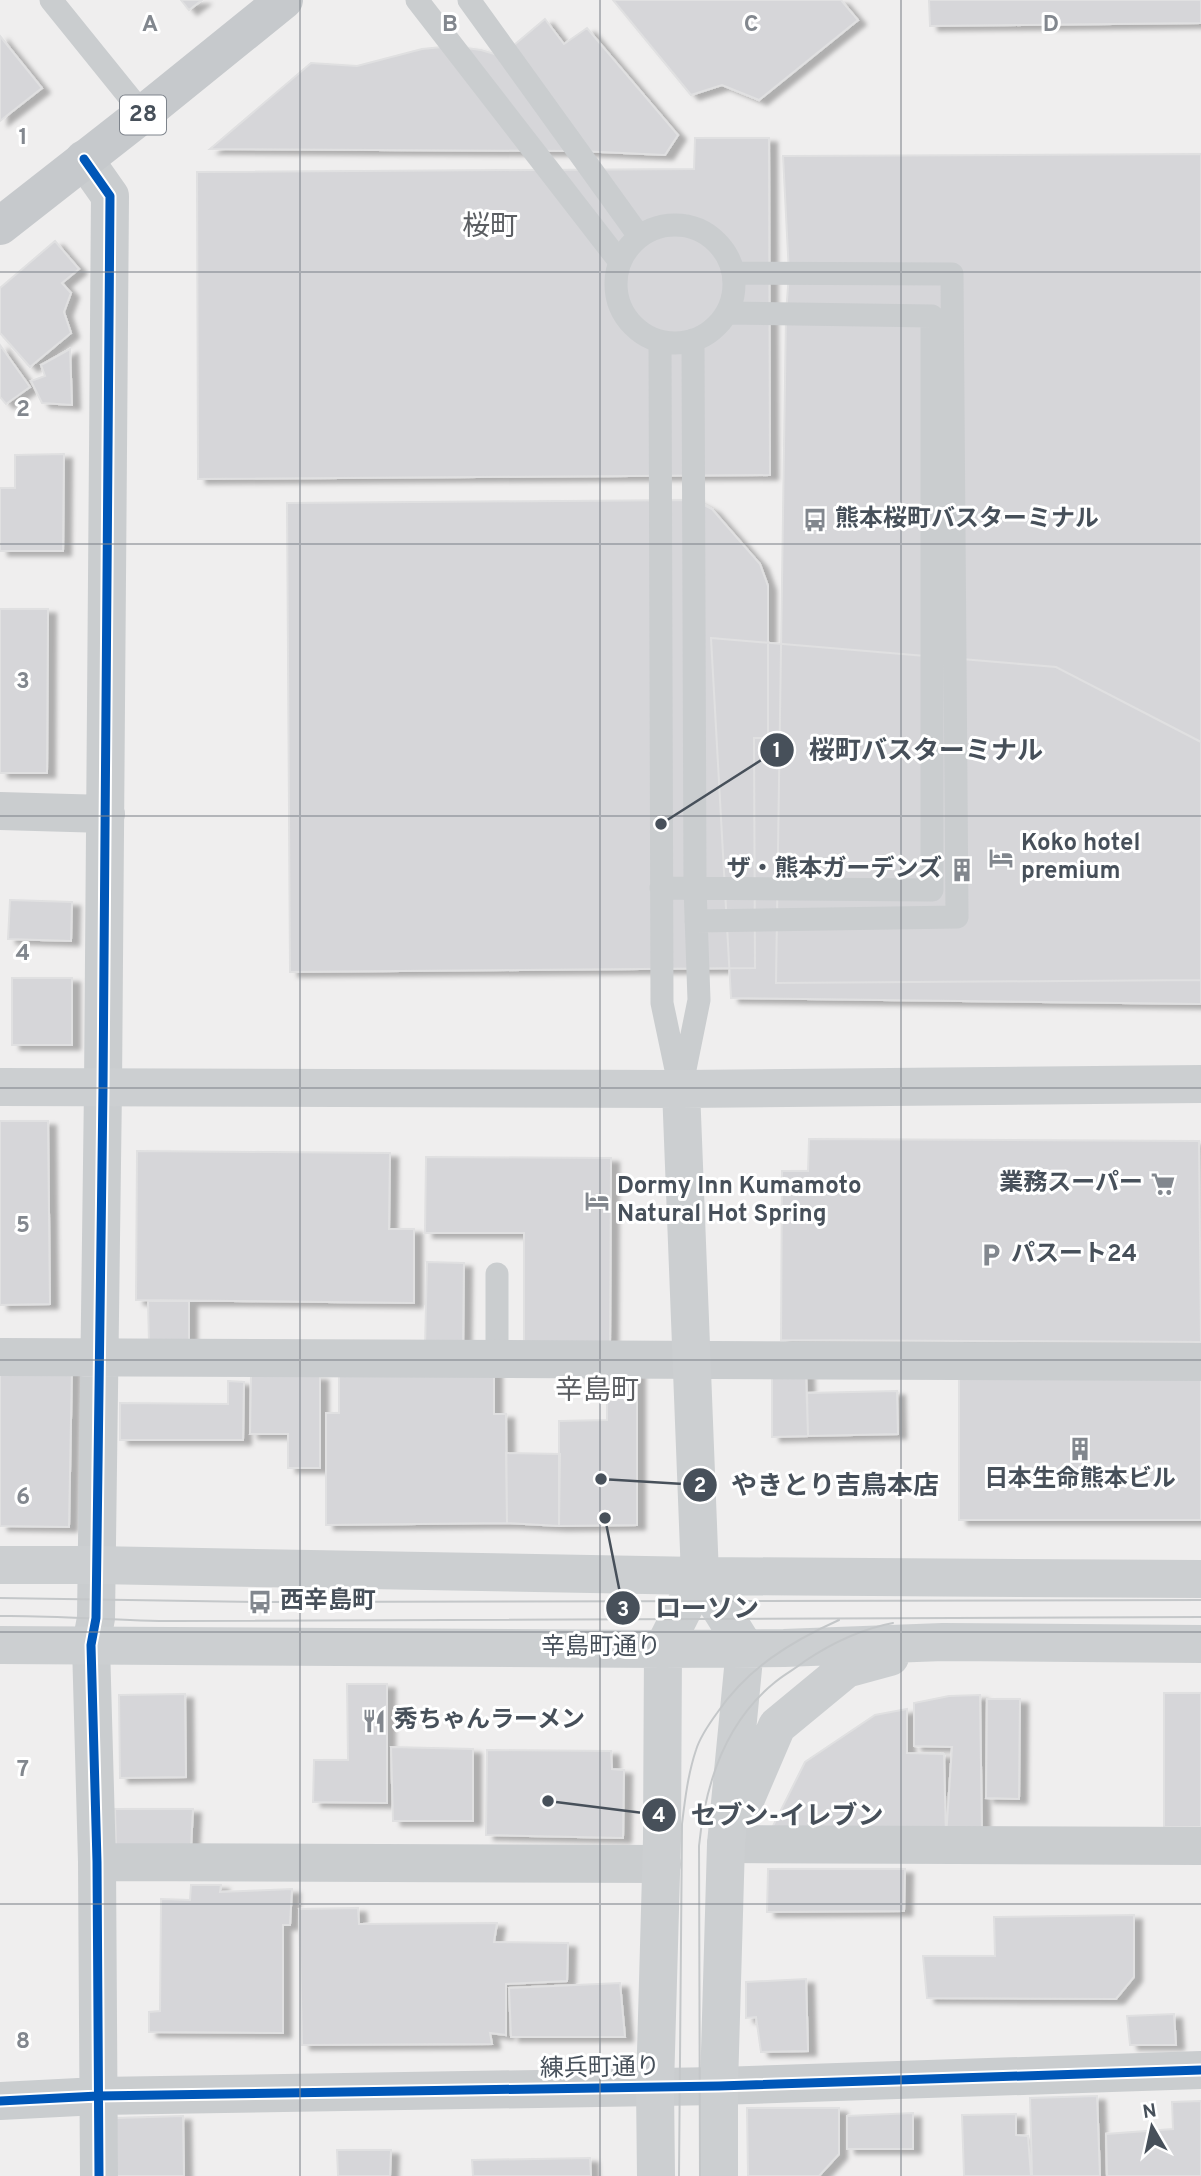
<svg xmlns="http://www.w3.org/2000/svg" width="1201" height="2176" font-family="Overpass,'Noto Sans JP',sans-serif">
	<defs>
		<filter id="shadow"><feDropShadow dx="8" dy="4.5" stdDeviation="2" flood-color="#0004"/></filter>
	</defs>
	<rect width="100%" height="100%" fill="#efeeee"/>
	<path fill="#d6d6d9" stroke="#e0e0e1" stroke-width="2" filter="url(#shadow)" d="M 181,0 L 202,0 L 189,10 Z
		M 613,0 L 841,0 L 858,20 L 759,100 L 722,85 L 691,95 Z
		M 929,0 L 1201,0 L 1201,23 L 930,26 Z
		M 545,19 L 564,44 L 587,28 L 678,135 L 665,155 L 579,151 L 210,149 L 311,63 L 357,66 L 422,49 L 452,46 L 481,50 L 501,56 Z
		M 0,36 L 42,88 L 0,121 Z
		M 695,138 L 769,138 L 770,475 L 198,479 L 197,172 L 694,169 Z
		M 1201,154 L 1201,980 L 776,983 L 786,313 L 789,274 L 783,156 Z
		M 55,241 L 79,269 L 62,283 L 71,293 L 64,312 L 71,333 L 30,367 L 0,333 L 0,288 Z
		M 0,345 L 30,387 L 6,404 L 0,397 Z
		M 70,349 L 72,405 L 42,403 L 31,381 L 45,376 L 41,365 Z
		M 64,454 L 63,551 L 0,551 L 0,488 L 15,488 L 15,455 Z
		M 694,500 L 712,509 L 760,564 L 768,586 L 768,738 L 754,738 L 755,968 L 290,972 L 287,503 Z
		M 0,609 L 48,609 L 47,773 L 0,773 Z
		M 711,638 L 1056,667 L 1201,742 L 1201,1004 L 731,998 Z
		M 10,900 L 72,902 L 71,941 L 8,939 Z
		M 12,978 L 72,978 L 72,1045 L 12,1045 Z
		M 0,1121 L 48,1121 L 50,1304 L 0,1305 Z
		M 809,1139 L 1199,1141 L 1201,1342 L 781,1340 L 782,1171 L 808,1171 Z
		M 137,1151 L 390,1153 L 389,1229 L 414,1229 L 414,1303 L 136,1300 Z
		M 426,1157 L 611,1158 L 610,1343 L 524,1342 L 524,1233 L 425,1233 Z
		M 427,1262 L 464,1263 L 463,1348 L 425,1347 Z
		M 148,1301 L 189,1301 L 189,1343 L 149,1344 Z
		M 0,1365 L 72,1366 L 69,1527 L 0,1526 Z
		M 637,1369 L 637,1525 L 559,1526 L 559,1421 L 607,1420 L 607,1370 Z
		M 494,1370 L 494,1414 L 506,1414 L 507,1523 L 326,1525 L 326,1413 L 339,1413 L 339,1371 Z
		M 772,1371 L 806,1371 L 808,1436 L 772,1437 Z
		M 251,1375 L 320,1376 L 320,1468 L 288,1468 L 288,1434 L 250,1434 Z
		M 959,1378 L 1201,1378 L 1201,1520 L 959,1520 Z
		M 228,1381 L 244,1382 L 243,1440 L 120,1440 L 120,1403 L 228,1404 Z
		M 897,1391 L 898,1434 L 808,1436 L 807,1393 Z
		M 506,1453 L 560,1454 L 559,1526 L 507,1523 Z
		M 347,1684 L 387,1684 L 387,1803 L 313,1802 L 314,1760 L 348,1760 Z
		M 1164,1693 L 1201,1693 L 1201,1827 L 1164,1827 Z
		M 185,1694 L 186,1777 L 120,1778 L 119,1695 Z
		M 980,1695 L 982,1836 L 946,1837 L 952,1747 L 914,1746 L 914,1703 L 949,1696 Z
		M 987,1699 L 1020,1699 L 1019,1799 L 986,1798 Z
		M 907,1709 L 907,1753 L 944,1754 L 946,1837 L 768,1836 L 805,1762 L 875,1715 Z
		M 391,1747 L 473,1749 L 473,1821 L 393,1821 Z
		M 487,1750 L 611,1751 L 612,1769 L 624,1770 L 623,1838 L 486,1835 Z
		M 115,1809 L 193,1809 L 191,1848 L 116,1849 Z
		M 768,1869 L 905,1869 L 904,1911 L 767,1912 Z
		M 191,1885 L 221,1885 L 220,1892 L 292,1889 L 290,1925 L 283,1925 L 283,2033 L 149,2032 L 149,2012 L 160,2011 L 161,1899 L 190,1900 Z
		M 358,1908 L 359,1924 L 497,1923 L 494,1942 L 568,1943 L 567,1981 L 506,1984 L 506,2035 L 490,2033 L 492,2044 L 302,2045 L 299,1909 Z
		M 1134,1915 L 1134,1977 L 1116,1999 L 927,1998 L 923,1956 L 995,1956 L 994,1917 Z
		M 806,1979 L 808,2051 L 761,2052 L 756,2017 L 746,2018 L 746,1982 Z
		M 620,1983 L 625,2037 L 511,2037 L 509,1988 Z
		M 1174,2014 L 1176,2045 L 1130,2045 L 1127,2016 Z
		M 1097,2096 L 1100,2176 L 1032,2176 L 1030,2098 Z
		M 1201,2101 L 1201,2176 L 1107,2176 L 1106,2134 L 1173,2129 L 1172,2102 Z
		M 747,2108 L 839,2108 L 839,2154 L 819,2176 L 748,2176 Z
		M 913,2113 L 913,2149 L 847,2149 L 847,2116 Z
		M 1016,2114 L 1016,2135 L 1028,2136 L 1031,2176 L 964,2176 L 962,2115 Z
		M 183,2116 L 184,2176 L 117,2176 L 116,2118 Z
		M 337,2150 L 391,2150 L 390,2176 L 338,2176 Z
		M 590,2158 L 591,2176 L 473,2176 L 472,2160 Z"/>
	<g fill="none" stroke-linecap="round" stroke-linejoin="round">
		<path stroke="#cacdcf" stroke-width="23" d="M 51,0 L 143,114
			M 417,0 L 620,262
			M 469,0 L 639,236
			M616 284a59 59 0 1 1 118 0a59 59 0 1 1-118 0Z
			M 660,341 L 662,1003 L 678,1079
			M 661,888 L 932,890 L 932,316 L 727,313
			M 696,921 L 957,917 L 952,274 L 734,273
			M 681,1089 L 699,1000 L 695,887 L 693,340
			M 497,1359 L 497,1274"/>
		<path stroke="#cacdcf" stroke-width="38" d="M 84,159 L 110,196 L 103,1088 L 96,1618 L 91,1645 L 97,1862 L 99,2176
			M 0,811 L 106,814
			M 0,1357 L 1201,1362
			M 726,1844 L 1201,1846
			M 97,1862 L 662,1864
			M 0,2101 L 98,2096 L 719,2086 L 1201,2070"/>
		<path stroke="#cccfd1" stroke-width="38" d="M 0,1087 L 681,1089 L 1201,1084
			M 681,1089 L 700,1576 L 745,1648 L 726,1844 L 719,2086 L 719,2176
			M 0,1565 L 95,1565 L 700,1576 L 1201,1579
			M 0,1645 L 663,1649 L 784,1648 L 943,1642 L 1201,1644
			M 741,1810 L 777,1726 L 846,1669 L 890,1657
			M 656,2176 L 655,2087 L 662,1839 L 663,1649 L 700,1576"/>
		<path stroke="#c6c9cc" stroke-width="38" d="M 0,226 L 143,114 L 284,0"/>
		<path stroke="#c4c7c9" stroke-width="2" d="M 0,1598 L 260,1602 L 1201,1600
			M 0,1616 C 58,1615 116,1621 174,1621 L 1201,1617
			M 679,2176 L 682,1824 C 685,1799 688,1774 696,1750 C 700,1737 709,1724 717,1713 C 748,1668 790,1642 839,1620
			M 700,2176 L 699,1846 C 705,1786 725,1723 774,1683 C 783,1675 795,1669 805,1661 C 832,1643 861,1629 893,1623"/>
		<g stroke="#fff" stroke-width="13">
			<path id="cycleway" d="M 84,159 L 110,196 L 103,1088 L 96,1618 L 91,1645 L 97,1862 L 99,2176
				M 0,2101 L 98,2096 L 719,2086 L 1201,2070"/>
		</g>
		<use href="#cycleway" stroke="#0057b8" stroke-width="9"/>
	</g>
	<path fill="none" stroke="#82878e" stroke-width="2" stroke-opacity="0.55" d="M 300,0 L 300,2176M 600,0 L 600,2176M 901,0 L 901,2176M 0,272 L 1201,272M 0,544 L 1201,544M 0,816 L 1201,816M 0,1088 L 1201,1088M 0,1360 L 1201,1360M 0,1632 L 1201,1632M 0,1904 L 1201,1904"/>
	<defs>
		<g id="bus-bare" transform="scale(1.89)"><path d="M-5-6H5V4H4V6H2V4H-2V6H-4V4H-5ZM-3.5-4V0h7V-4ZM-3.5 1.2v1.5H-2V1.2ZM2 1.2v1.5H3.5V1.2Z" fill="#82878e" stroke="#fff" stroke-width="2.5" paint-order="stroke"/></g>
		<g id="hotel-bare" transform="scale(1.89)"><path d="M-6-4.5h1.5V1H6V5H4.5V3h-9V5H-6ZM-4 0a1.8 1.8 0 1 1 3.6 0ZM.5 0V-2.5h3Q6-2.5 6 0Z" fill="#82878e" stroke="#fff" stroke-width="2.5" paint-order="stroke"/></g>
		<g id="building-bare" transform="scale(1.89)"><path d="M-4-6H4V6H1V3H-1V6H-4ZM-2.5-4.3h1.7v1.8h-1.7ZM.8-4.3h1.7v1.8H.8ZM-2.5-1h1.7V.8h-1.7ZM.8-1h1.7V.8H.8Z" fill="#82878e" stroke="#fff" stroke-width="2.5" paint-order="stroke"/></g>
		<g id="supermarket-bare" transform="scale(1.89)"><path d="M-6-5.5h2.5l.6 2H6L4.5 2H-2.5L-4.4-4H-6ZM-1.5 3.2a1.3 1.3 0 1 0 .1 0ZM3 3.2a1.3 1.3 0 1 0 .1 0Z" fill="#82878e" stroke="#fff" stroke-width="2.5" paint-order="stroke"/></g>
		<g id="parking-bare" transform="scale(1.89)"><path d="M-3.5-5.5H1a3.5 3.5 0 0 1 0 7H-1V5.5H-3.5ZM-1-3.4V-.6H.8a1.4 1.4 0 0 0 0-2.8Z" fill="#82878e" stroke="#fff" stroke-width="2.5" paint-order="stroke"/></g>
		<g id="restaurant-bare" transform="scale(1.89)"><path d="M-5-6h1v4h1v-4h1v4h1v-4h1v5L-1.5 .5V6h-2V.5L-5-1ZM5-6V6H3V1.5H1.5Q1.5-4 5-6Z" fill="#82878e" stroke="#fff" stroke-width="2.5" paint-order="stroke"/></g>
	</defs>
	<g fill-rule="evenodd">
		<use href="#bus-bare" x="815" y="520"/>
		<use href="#hotel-bare" x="1001" y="858"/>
		<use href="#building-bare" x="962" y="870"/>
		<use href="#supermarket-bare" x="1163" y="1184"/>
		<use href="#hotel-bare" x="597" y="1201"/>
		<use href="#parking-bare" x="991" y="1255"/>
		<use href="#building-bare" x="1080" y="1449"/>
		<use href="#bus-bare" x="260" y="1602"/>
		<use href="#restaurant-bare" x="374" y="1721"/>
	</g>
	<g text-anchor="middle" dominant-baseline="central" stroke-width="6" stroke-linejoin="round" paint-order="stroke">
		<rect fill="#fff" stroke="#7e848c" stroke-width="2" x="120" y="95.5" width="46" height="39" rx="5"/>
		<g font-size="23" font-weight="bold" fill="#47505a">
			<text x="143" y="115">28</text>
		</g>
		<g font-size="24" font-weight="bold" fill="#47505a" stroke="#fff" text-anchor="start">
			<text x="835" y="520">熊本桜町バスターミナル</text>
			<text x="1021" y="844">Koko hotel<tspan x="1021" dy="28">premium</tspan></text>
			<text x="942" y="870" text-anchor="end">ザ・熊本ガーデンズ</text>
			<text x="1143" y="1184" text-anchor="end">業務スーパー</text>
			<text x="617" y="1187">Dormy Inn Kumamoto<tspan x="617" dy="28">Natural Hot Spring</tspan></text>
			<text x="1011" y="1255">パスート24</text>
			<text x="1080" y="1480" text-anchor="middle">日本生命熊本ビル</text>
			<text x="280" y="1602">西辛島町</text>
			<text x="394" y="1721">秀ちゃんラーメン</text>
		</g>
		<g font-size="24" fill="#47505a" stroke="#fff">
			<text x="601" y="1648">辛島町通り</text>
			<text transform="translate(600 2069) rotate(-1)">練兵町通り</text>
		</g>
		<g font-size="28" fill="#5b5e62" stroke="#fff">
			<text x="490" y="228">桜町</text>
			<text x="597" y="1392">辛島町</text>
		</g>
	</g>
	<g font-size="23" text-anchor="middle" font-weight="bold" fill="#82878e" stroke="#fff" stroke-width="6" stroke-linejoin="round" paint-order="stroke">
		<text x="150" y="31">A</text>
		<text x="450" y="31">B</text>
		<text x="751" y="31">C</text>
		<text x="1051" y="31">D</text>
		<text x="23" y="144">1</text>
		<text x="23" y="416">2</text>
		<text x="23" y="688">3</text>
		<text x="23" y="960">4</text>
		<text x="23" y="1232">5</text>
		<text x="23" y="1504">6</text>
		<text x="23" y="1776">7</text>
		<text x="23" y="2048">8</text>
	</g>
	<path fill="none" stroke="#47505a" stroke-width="2.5" d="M661 824L777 750M601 1479L700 1485M605 1518L623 1608M548 1801L659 1815"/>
	<g fill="#47505a" stroke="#fff" stroke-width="2.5">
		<circle cx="661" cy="824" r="7"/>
		<circle cx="601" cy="1479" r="7"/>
		<circle cx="605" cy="1518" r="7"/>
		<circle cx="548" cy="1801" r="7"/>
		<circle cx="777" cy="750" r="18"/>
		<circle cx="700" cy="1485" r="18"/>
		<circle cx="623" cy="1608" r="18"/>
		<circle cx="659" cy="1815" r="18"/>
	</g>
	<g font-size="21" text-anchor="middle" font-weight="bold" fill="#fff">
		<text x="777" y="757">1</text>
		<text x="700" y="1492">2</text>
		<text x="623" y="1616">3</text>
		<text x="659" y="1822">4</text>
	</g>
	<g font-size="26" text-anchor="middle" font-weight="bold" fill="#47505a" stroke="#fff" stroke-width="6" stroke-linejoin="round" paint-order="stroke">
		<text x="926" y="759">桜町バスターミナル</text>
		<text x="835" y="1494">やきとり吉鳥本店</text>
		<text x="707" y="1617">ローソン</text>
		<text x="787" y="1824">セブン-イレブン</text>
	</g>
	<g transform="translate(1152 2127) rotate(351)" stroke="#ffffff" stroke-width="5" paint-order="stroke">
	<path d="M0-5L12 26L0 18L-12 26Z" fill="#47505a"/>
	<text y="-10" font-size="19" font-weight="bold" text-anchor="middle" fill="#47505a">N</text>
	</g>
</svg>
